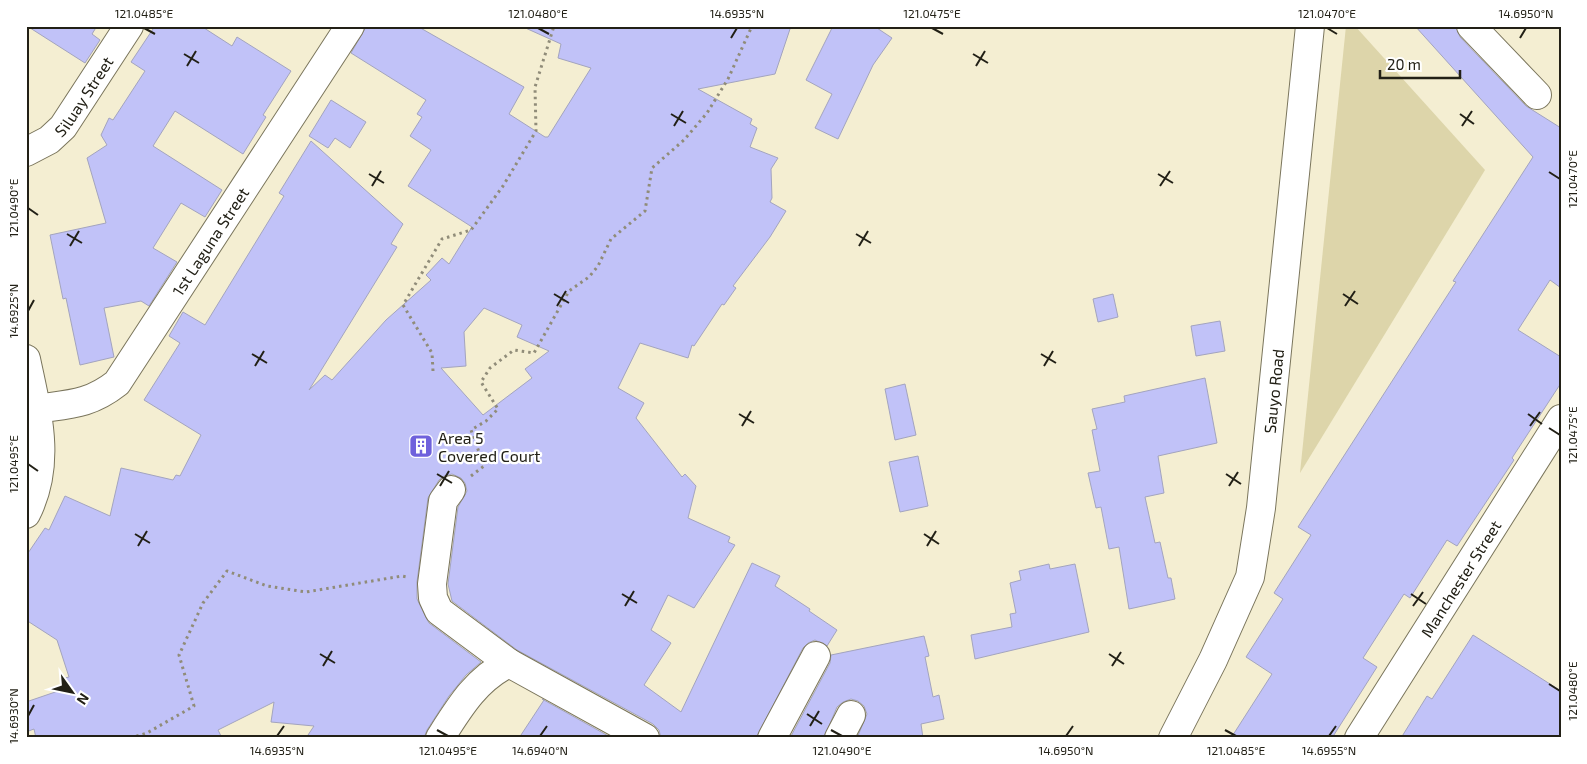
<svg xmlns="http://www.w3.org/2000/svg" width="1587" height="764" font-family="'Exo 2',sans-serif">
	<rect width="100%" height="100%" fill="#f4eed2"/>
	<path fill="#ddd5aa" d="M 1346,26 L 1355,26 L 1485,170 L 1300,473 Z"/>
	<path fill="#c1c2f8" stroke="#a3a4be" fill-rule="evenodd" d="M 27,26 L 97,26 L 92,34 L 100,40 L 85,63 Z
		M 155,26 L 201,26 L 232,46 L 237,37 L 291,71 L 263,115 L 266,117 L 243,154 L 175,111 L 153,146 L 222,190 L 205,217 L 181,203 L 153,248 L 177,262 L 149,306 L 141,301 L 104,308 L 114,357 L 80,365 L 66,298 L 63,299 L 50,235 L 106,223 L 87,158 L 107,145 L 101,135 L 109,118 L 113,120 L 145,71 L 131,62 Z
		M 417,26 L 524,87 L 509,114 L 545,137 L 548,137 L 591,68 L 558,58 L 561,44 L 521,26 L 791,26 L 775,74 L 698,89 L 752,119 L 750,124 L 757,128 L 750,147 L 778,158 L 771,169 L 772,198 L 770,202 L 786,211 L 770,237 L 733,286 L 736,288 L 724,305 L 722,304 L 694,346 L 692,345 L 688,358 L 640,343 L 618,388 L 644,403 L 636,418 L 682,477 L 685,474 L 696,486 L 688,518 L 730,537 L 728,542 L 735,545 L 694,608 L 668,595 L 651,630 L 671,643 L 644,685 L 681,712 L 752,563 L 780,576 L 775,586 L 810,609 L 809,611 L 837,630 L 827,646 L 815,640 L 808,643 L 803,648 L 756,738 L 661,738 L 659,730 L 653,724 L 517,650 L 452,601 L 448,584 L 458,507 L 467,491 L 465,483 L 461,478 L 452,474 L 444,476 L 439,480 L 428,498 L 417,582 L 417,599 L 429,623 L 481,662 L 466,675 L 449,696 L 427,730 L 424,738 L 306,738 L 314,726 L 271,722 L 274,702 L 218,730 L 222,738 L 36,738 L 34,729 L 26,732 L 26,702 L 67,688 L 65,678 L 69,677 L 57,640 L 26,620 L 26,556 L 45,528 L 49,530 L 65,496 L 110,516 L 121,468 L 173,480 L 176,475 L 180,476 L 201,435 L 144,400 L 180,343 L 169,336 L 183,312 L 205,325 L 284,196 L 279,193 L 311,141 L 403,224 L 391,244 L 397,247 L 309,390 L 325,375 L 332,380 L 386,320 L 431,280 L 426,275 L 442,258 L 449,264 L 472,227 L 408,186 L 431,150 L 410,136 L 422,117 L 417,114 L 426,100 L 351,53 L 366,27 ZM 484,308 L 522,325 L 517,337 L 549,351 L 525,369 L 532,378 L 483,415 L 441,368 L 466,366 L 464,332 Z
		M 833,26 L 874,26 L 892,38 L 873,65 L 838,139 L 815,128 L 832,94 L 806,80 Z
		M 1415,26 L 1456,26 L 1460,37 L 1526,106 L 1561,128 L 1561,288 L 1550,280 L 1518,330 L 1561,357 L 1561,383 L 1512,458 L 1514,460 L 1457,546 L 1447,540 L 1410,598 L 1404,594 L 1363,658 L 1377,667 L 1332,738 L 1231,738 L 1272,674 L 1246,657 L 1283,599 L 1274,593 L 1311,535 L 1298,527 L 1456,282 L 1453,281 L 1533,157 Z
		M 331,100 L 366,122 L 350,148 L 335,138 L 328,148 L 309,136 Z
		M 1113,294 L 1118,317 L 1098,322 L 1093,299 Z
		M 1220,321 L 1225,351 L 1196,356 L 1191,326 Z
		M 1205,378 L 1217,443 L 1158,456 L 1164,493 L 1145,497 L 1155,543 L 1160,542 L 1168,578 L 1171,578 L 1175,599 L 1129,609 L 1119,547 L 1109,549 L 1101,507 L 1096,508 L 1088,473 L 1100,471 L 1092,430 L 1097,429 L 1092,409 L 1125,402 L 1124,396 Z
		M 905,384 L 916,435 L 895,440 L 885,389 Z
		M 918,456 L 928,506 L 900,512 L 889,462 Z
		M 1049,564 L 1050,569 L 1075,564 L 1089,632 L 975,659 L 971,635 L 1012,627 L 1010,614 L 1016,613 L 1010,583 L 1021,580 L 1019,571 Z
		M 1473,635 L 1561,691 L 1561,738 L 1401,738 L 1427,696 L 1432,699 Z
		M 924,636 L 929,656 L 925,657 L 933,697 L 939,695 L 944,719 L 921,724 L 923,738 L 857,738 L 867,714 L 864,706 L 858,701 L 851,699 L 843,702 L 837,707 L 824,738 L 790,738 L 830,663 L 831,655 Z
		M 542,699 L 612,738 L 519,738 L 544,700 Z"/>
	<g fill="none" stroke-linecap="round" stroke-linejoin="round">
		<g stroke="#7a755c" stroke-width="30">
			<g id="minor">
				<path d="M 1471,26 L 1537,95"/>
				<path id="s1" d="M 26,152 L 49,140 L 63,127 L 129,26"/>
				<path d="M 26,359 C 37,412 52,463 26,514"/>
				<path id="s2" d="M 36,409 C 69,404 89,405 117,383 L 350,26"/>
				<path d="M 451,490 L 443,501 L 432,584 L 433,598 L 439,611 L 509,663"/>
				<path d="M 440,738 C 459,708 476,679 509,663 L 645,738"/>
				<path d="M 772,738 L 816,656"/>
				<path d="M 839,738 L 851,715"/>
				<path id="s3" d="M 1359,738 L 1561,419"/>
			</g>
		</g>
		<g stroke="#7a755c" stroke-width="30">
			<g id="major">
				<path id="s4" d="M 1173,738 L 1213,660 L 1250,577 L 1261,508 L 1310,26"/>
			</g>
		</g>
		<path stroke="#908c79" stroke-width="3" stroke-dasharray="2.5 4" stroke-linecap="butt" d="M 433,371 L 432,353 L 403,305 L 442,239 L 471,230 L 503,186 L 536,131 L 535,87 L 554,26
			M 471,476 L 484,466 L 471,430 L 486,421 L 498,409 L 481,382 L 490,368 L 514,350 L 534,353 L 569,291 L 589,277 L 598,266 L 611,239 L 645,211 L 652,168 L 684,140 L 707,113 L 728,79 L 752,26
			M 130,738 L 147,733 L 194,706 L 179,655 L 203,603 L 227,571 L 267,586 L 306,592 L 402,576 L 407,577"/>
		<use href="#minor" stroke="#fff" stroke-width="28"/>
		<use href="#major" stroke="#fff" stroke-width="28"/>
	</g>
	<path fill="none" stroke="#222016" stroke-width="2" d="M 144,28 L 155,34M 538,28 L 549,34M 932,28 L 943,34M 1327,28 L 1337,34M 731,38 L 737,28M 1520,38 L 1526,28M 184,54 L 199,63M 973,54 L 988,63M 187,66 L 196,51M 976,66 L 985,51M 671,114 L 686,123M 1460,114 L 1474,124M 674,126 L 683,111M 1462,126 L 1472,111M 1549,172 L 1560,179M 369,174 L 384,183M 1158,174 L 1173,183M 372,186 L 381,171M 1160,186 L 1170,171M 28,208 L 38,215M 67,234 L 82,243M 856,234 L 871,243M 70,246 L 79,231M 859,246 L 868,231M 554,294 L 569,303M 1343,294 L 1358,304M 557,306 L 566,291M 1345,306 L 1355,291M 28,311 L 34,300M 252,354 L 267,363M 1041,354 L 1056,363M 255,366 L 264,351M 1044,366 L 1053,351M 739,414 L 754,423M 1528,414 L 1542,424M 742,426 L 751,411M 1530,426 L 1540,412M 1549,428 L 1560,435M 28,464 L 38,471M 437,474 L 452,483M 1226,474 L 1241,484M 440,486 L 449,471M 1229,486 L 1238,472M 135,534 L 150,543M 924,534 L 939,544M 138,546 L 147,531M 927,546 L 936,531M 622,594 L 637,603M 1411,594 L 1426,604M 625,606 L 634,591M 1413,606 L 1423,592M 320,654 L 335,663M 1109,654 L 1124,664M 323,666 L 332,651M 1112,666 L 1121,652M 1549,684 L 1560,691M 807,714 L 822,724M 28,716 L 34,705M 810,726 L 819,711M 437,730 L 448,736M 831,730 L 842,736M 1225,730 L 1236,736M 277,736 L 284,726M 540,736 L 547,726M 1066,736 L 1073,726M 1329,736 L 1336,726"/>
	<defs>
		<g id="building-square" transform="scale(1.25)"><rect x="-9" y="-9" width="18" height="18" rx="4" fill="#6f61dc" stroke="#fff"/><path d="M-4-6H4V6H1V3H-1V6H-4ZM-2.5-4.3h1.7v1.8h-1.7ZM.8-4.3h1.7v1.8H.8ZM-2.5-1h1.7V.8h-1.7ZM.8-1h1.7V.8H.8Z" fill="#fff"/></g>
	</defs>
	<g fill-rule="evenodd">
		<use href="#building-square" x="421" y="446"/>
	</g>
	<g text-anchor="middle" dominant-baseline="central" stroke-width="4.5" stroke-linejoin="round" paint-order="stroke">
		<g font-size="16" fill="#222016" stroke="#fff">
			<text stroke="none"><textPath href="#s1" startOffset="82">Siluay Street</textPath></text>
			<text stroke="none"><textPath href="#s2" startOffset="256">1st Laguna Street</textPath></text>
			<text stroke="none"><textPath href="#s4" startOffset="366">Sauyo Road</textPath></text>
			<text stroke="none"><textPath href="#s3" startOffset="189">Manchester Street</textPath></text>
		</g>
		<g font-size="16" fill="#222016" stroke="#fff" text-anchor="start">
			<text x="438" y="437">Area 5<tspan x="438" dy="18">Covered Court</tspan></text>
		</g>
	</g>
	<rect width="1587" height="764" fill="none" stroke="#ffffff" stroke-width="55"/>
	<g transform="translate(72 692) rotate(123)" stroke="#ffffff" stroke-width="4" paint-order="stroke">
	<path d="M0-4L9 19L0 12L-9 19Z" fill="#222016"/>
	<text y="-8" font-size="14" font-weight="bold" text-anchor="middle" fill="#222016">N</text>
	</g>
	<path d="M1380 70v8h80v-8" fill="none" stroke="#222016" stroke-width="2.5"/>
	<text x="1387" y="70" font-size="15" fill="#222016" stroke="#ffffff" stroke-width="4" paint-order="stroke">20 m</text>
	<rect x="28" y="28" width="1532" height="708" fill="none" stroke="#222016" stroke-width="2"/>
	<g font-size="12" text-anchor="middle" fill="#222016">
		<text x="144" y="18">121.0485°E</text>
		<text x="538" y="18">121.0480°E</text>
		<text x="737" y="18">14.6935°N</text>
		<text x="932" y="18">121.0475°E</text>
		<text x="1327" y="18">121.0470°E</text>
		<text x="1526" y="18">14.6950°N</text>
		<text transform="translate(1573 179) rotate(-90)" y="4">121.0470°E</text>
		<text transform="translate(14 208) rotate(-90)" y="4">121.0490°E</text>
		<text transform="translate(14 311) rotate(-90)" y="4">14.6925°N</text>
		<text transform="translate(1573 435) rotate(-90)" y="4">121.0475°E</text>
		<text transform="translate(14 464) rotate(-90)" y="4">121.0495°E</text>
		<text transform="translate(1573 691) rotate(-90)" y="4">121.0480°E</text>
		<text transform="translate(14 716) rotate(-90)" y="4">14.6930°N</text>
		<text x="277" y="755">14.6935°N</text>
		<text x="448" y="755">121.0495°E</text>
		<text x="540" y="755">14.6940°N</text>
		<text x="842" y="755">121.0490°E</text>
		<text x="1066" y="755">14.6950°N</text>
		<text x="1236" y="755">121.0485°E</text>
		<text x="1329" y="755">14.6955°N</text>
	</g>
</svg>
